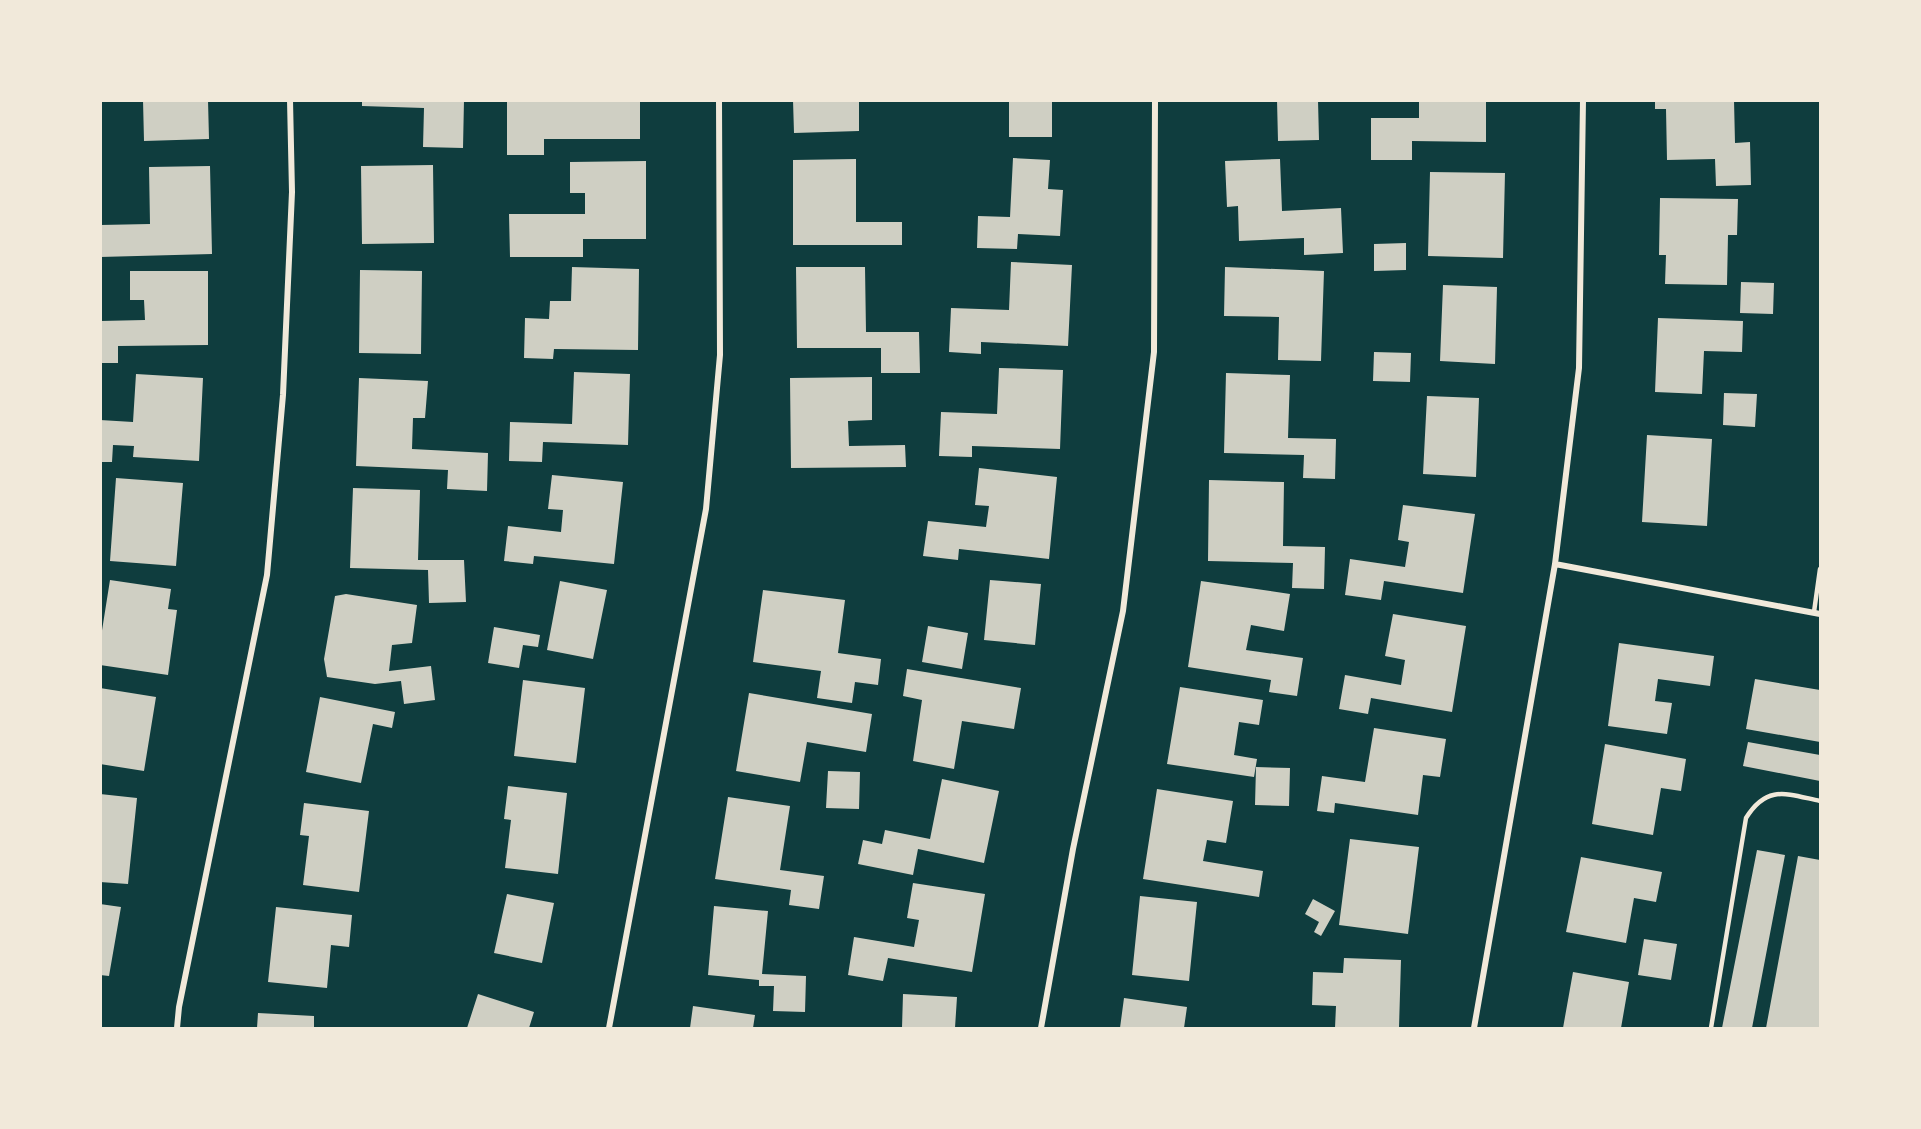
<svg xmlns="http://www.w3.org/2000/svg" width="1921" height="1129" font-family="'Open Sans',sans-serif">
	<rect width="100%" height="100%" fill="#0f3d3e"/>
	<path fill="#cfcfc3" d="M 143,100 L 208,100 L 209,139 L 144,141 Z
		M 362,100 L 464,100 L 463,148 L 423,147 L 424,108 L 362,106 Z
		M 507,100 L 640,100 L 640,139 L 544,139 L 544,155 L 507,155 Z
		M 793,100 L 859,100 L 859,131 L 794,133 Z
		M 1009,100 L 1052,100 L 1052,137 L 1009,137 Z
		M 1277,100 L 1318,100 L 1319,140 L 1278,141 Z
		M 1419,100 L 1486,100 L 1486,142 L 1412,141 L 1412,160 L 1371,160 L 1371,118 L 1419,118 Z
		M 1655,100 L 1734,100 L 1735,143 L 1750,142 L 1751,185 L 1716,186 L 1715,159 L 1667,160 L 1666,109 L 1655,109 Z
		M 1013,158 L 1050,160 L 1048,189 L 1063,190 L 1060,236 L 1018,234 L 1017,249 L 977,248 L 978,216 L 1010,217 Z
		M 856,159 L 856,222 L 902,222 L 902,245 L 793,245 L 793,160 Z
		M 1280,159 L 1282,211 L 1341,208 L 1343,253 L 1304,255 L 1304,238 L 1239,241 L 1238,206 L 1227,207 L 1225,161 Z
		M 646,161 L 646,239 L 583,239 L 583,257 L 510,257 L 509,214 L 585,214 L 585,193 L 570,193 L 570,162 Z
		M 433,165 L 434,243 L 362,244 L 361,166 Z
		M 210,166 L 212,254 L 100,257 L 100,225 L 150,224 L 149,167 Z
		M 1430,172 L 1505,173 L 1503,258 L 1428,256 Z
		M 1660,198 L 1738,199 L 1737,235 L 1728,235 L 1727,285 L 1665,284 L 1666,255 L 1659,255 Z
		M 1406,243 L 1406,270 L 1374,271 L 1374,244 Z
		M 1011,262 L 1072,265 L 1068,346 L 981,342 L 981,354 L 949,352 L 951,308 L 1009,310 Z
		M 572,267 L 639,269 L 638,350 L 554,349 L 553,359 L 524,358 L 525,318 L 549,319 L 550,301 L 571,301 Z
		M 796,267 L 865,267 L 866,332 L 919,332 L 920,373 L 881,373 L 881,348 L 797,348 Z
		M 1225,267 L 1324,271 L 1321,361 L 1278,360 L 1279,317 L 1224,316 Z
		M 360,270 L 422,271 L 421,354 L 359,353 Z
		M 130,271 L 208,271 L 208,345 L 118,346 L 118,363 L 100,363 L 100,321 L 145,320 L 144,300 L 130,300 Z
		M 1741,282 L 1774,283 L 1773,314 L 1740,313 Z
		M 1443,285 L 1497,287 L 1495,364 L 1440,361 Z
		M 1658,318 L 1743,321 L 1742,352 L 1704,351 L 1702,394 L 1655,392 Z
		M 1374,352 L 1411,353 L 1410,382 L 1373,381 Z
		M 999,368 L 1063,370 L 1060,449 L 972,446 L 972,457 L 939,456 L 941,412 L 997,414 Z
		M 574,372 L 630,374 L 628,445 L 543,442 L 542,462 L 509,461 L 510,422 L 572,424 Z
		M 1226,373 L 1290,375 L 1288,438 L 1336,439 L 1335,479 L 1303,478 L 1304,455 L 1224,453 Z
		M 136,374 L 203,378 L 199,461 L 133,457 L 134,446 L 113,445 L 112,462 L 100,462 L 100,420 L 133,422 Z
		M 872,377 L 872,420 L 848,421 L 849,446 L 905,445 L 906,467 L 791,468 L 790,378 Z
		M 359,378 L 428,381 L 425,418 L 413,418 L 412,449 L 488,453 L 487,491 L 447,489 L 448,470 L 356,466 Z
		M 1724,393 L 1757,394 L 1755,427 L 1723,425 Z
		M 1427,396 L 1479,398 L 1476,477 L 1423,474 Z
		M 1647,435 L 1712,439 L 1707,526 L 1642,522 Z
		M 979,468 L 1057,477 L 1049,559 L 959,549 L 958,560 L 923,556 L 928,521 L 986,527 L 989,506 L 975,505 Z
		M 552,475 L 623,482 L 614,564 L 534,556 L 533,564 L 504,561 L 508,526 L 561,532 L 563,510 L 548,509 Z
		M 116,478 L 183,483 L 176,566 L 110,561 Z
		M 1209,480 L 1284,482 L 1283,546 L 1325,547 L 1324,589 L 1292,588 L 1293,563 L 1208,561 Z
		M 353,488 L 420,490 L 418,560 L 464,560 L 466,602 L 429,603 L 428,570 L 350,568 Z
		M 1403,505 L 1475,514 L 1463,593 L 1384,581 L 1381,600 L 1345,595 L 1350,559 L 1405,567 L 1409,542 L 1398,540 Z
		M 110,580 L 171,589 L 168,609 L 177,610 L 168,675 L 100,665 L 100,643 Z
		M 990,580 L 1041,584 L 1035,645 L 984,640 Z
		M 560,581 L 607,590 L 593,659 L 547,650 Z
		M 1201,581 L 1290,594 L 1284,631 L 1251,625 L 1246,650 L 1303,658 L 1297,696 L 1269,692 L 1271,680 L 1188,667 Z
		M 763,590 L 845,600 L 838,653 L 881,659 L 878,685 L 855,682 L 852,703 L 817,698 L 821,671 L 753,662 Z
		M 346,594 L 417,605 L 412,643 L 392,645 L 389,671 L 431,666 L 435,700 L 404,704 L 401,681 L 375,684 L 327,677 L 324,659 L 335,596 Z
		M 1393,614 L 1466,626 L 1452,712 L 1371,698 L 1368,714 L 1339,709 L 1345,675 L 1401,685 L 1405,660 L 1385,656 Z
		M 928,626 L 968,633 L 962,669 L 922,662 Z
		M 494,627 L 540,635 L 538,647 L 523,645 L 519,668 L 488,663 Z
		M 1619,643 L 1714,656 L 1710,686 L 1658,679 L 1655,701 L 1672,703 L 1667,734 L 1608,726 Z
		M 907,669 L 1021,688 L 1014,729 L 962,721 L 954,769 L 913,761 L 922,700 L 903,696 Z
		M 1755,679 L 1820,690 L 1820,742 L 1746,729 Z
		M 523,680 L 585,688 L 576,763 L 514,756 Z
		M 1180,687 L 1263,700 L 1259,725 L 1239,722 L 1234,755 L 1257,759 L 1254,777 L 1167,764 Z
		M 100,688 L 156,697 L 144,771 L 100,764 Z
		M 749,693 L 872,714 L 866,752 L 807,742 L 800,782 L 736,771 Z
		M 320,697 L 395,712 L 392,728 L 373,724 L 361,783 L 306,772 Z
		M 1374,728 L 1446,739 L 1440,777 L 1423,775 L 1418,815 L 1335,803 L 1334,813 L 1317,811 L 1322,776 L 1365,782 Z
		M 1748,742 L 1820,755 L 1820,781 L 1743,766 Z
		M 1605,744 L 1686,759 L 1681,791 L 1661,788 L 1653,835 L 1592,824 Z
		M 1256,767 L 1290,768 L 1289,806 L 1255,805 Z
		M 828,771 L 860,772 L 859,809 L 826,808 Z
		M 942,779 L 999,791 L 984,863 L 918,849 L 913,875 L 858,864 L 863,840 L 882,844 L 885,830 L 930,839 Z
		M 508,786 L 567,793 L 558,874 L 505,868 L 511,820 L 504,819 Z
		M 1157,789 L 1233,801 L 1226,843 L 1207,840 L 1203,861 L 1263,871 L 1259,897 L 1143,879 Z
		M 100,794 L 137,798 L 128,884 L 100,882 Z
		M 728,797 L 790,806 L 780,870 L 824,876 L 819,909 L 789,905 L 791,890 L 715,879 Z
		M 304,803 L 369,811 L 359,892 L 303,885 L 309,836 L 300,835 Z
		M 1350,839 L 1419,847 L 1408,934 L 1339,925 Z
		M 1757,850 L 1785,855 L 1752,1028 L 1722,1028 Z
		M 1798,856 L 1820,860 L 1820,1028 L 1766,1028 Z
		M 1581,857 L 1662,872 L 1656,902 L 1634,898 L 1626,943 L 1566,932 Z
		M 913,883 L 985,894 L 972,972 L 888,958 L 883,981 L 848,975 L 854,937 L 914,947 L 919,920 L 907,918 Z
		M 507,894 L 554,903 L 542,963 L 494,953 Z
		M 1140,896 L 1197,902 L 1189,981 L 1132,975 Z
		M 1313,899 L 1335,911 L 1321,936 L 1314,932 L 1319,922 L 1305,914 Z
		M 100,904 L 121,907 L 109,976 L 100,975 Z
		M 714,906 L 768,911 L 762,974 L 806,976 L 805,1012 L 773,1011 L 774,986 L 759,986 L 759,980 L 708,975 Z
		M 276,907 L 352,915 L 349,947 L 331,945 L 327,988 L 268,982 Z
		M 1644,939 L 1677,944 L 1671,980 L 1638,975 Z
		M 1344,958 L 1401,960 L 1399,1028 L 1335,1028 L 1336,1006 L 1312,1005 L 1313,972 L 1343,973 Z
		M 1573,972 L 1629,982 L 1621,1028 L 1563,1028 Z
		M 478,994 L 534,1012 L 529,1028 L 467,1028 Z
		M 903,994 L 957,997 L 955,1028 L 902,1028 Z
		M 1124,998 L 1187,1007 L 1184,1028 L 1120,1028 Z
		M 693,1006 L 755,1015 L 753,1028 L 690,1028 Z
		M 258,1013 L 314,1016 L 314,1028 L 257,1028 Z"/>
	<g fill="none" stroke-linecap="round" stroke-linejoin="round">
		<path stroke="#f1e9da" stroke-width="4.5" d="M 1814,612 L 1820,569
			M 1711,1028 L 1746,818 C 1767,784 1787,794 1820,801"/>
		<path stroke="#f1e9da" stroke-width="6" d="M 1555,564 L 1820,614
			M 177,1028 L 179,1007 L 267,575 L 283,395 L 292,192 L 290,100
			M 609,1028 L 706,509 L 720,355 L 719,100
			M 1041,1028 L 1073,849 L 1123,611 L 1154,352 L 1155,100
			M 1474,1028 L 1555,564 L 1579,368 L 1583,100"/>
	</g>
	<rect width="1921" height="1129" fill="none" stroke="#f1e9da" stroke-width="204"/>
</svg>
